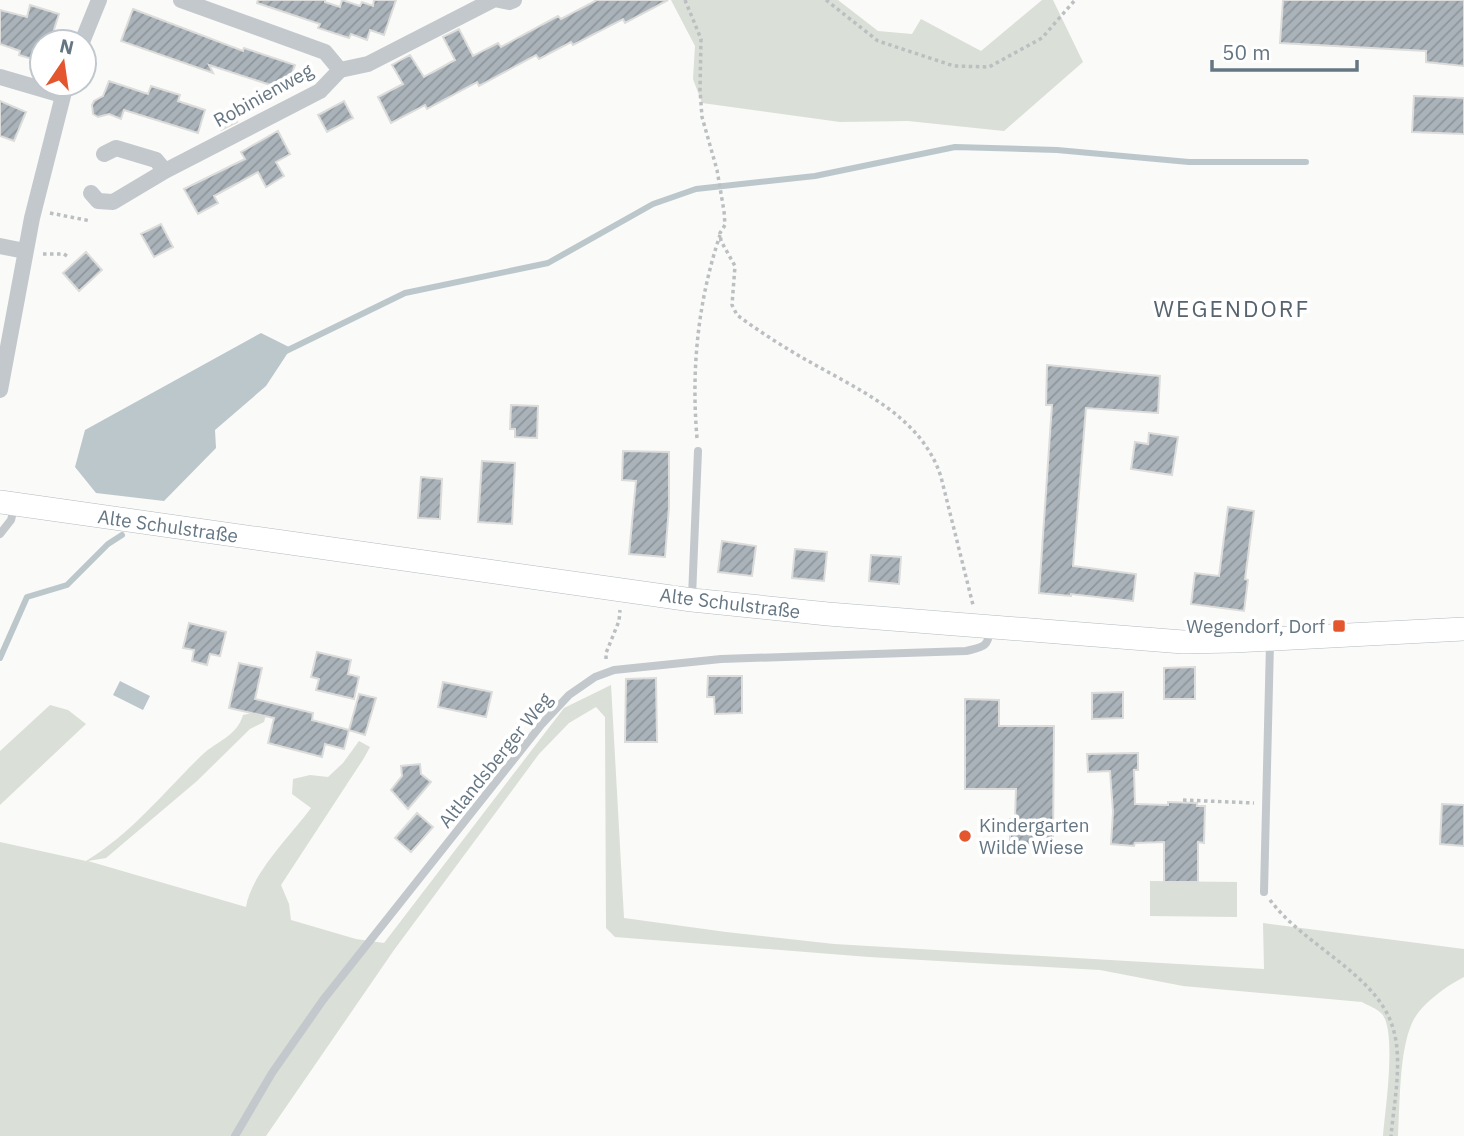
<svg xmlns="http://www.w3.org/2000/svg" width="1464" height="1136" font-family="'IBM Plex Sans',sans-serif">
	<defs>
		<pattern id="building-hatch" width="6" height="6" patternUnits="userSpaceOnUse" patternTransform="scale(1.75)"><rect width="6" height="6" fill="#aab3b9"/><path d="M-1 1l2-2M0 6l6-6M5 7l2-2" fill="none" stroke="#8e969c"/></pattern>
	</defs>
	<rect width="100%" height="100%" fill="#fafaf8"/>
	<path fill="#dadfd7" d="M 671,0 L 838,0 L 878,31 L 912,34 L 921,19 L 981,51 L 1042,0 L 1053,0 L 1083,62 L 1004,131 L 908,121 L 840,122 L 702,103 L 693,79 L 695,46 Z
		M 611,685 L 624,918 L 726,932 L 834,944 L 1264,969 L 1263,923 L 1464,949 L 1464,977 C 1446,986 1420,1005 1412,1023 C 1399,1052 1400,1104 1398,1136 L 1383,1136 C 1385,1111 1397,1032 1382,1014 C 1378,1009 1367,1005 1362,1002 L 1183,986 L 1100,970 L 869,957 L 615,937 L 606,928 L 605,717 L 596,707 L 569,723 L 539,754 L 394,950 L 266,1136 L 0,1136 L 0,842 L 86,861 C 132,833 164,792 202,755 C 217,741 237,736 243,715 L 252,713 L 255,701 L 269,703 L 264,722 L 250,729 L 197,781 L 106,858 L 88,861 L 246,907 C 251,874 291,835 311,808 L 292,794 L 293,779 L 310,775 L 328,777 L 343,763 L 359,741 L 370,747 L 364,758 L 281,885 L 289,904 L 291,920 L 356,939 L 384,943 L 564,708 Z
		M 50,705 L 68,710 L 86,724 L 0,805 L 0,751 Z
		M 1150,881 L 1237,882 L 1237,917 L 1150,916 Z"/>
	<path fill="#bbc7cb" d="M 261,333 L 291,348 L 266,386 L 215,430 L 216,448 L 164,501 L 96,493 L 75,467 L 85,430 Z
		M 120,681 L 150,696 L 143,710 L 113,695 Z"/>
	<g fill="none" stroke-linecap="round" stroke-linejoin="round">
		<path stroke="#bbc7cb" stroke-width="6" d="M 286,351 L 405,293 L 548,263 L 653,204 L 696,189 L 815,176 L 955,147 L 1057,150 L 1189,162 L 1306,162
			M 0,658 L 27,597 L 67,585 L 108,544 L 122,535"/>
	</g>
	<path fill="url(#building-hatch)" stroke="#dcdcda" stroke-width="2" d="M 258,0 L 325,0 L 325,2 L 340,7 L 342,0 L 360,6 L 362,2 L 373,6 L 374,0 L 396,0 L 384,35 L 370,30 L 367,40 L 351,34 L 349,38 L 318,28 L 320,24 L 257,3 Z
		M 597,0 L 668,0 L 625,23 L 623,19 L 573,45 L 571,42 L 539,59 L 536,55 L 479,86 L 477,82 L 427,109 L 425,105 L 391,123 L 378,97 L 403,84 L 392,65 L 410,55 L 424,77 L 455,60 L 443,37 L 459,29 L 473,56 L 498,43 L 501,47 L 558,16 L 561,19 Z
		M 1283,0 L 1464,0 L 1464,66 L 1426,62 L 1426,51 L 1280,43 Z
		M 30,5 L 59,14 L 50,42 L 42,42 L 42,62 L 19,55 L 20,51 L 0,44 L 0,10 L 27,17 Z
		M 133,9 L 243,51 L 244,48 L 295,65 L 286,90 L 209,65 L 213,73 L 121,41 Z
		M 109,81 L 148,94 L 151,86 L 180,95 L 178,101 L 205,110 L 198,133 L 124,110 L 121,119 L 109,114 L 98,117 L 93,114 L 92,105 L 94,101 L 103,96 Z
		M 1414,96 L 1464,98 L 1464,134 L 1412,132 Z
		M 0,101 L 26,112 L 14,141 L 0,136 Z
		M 344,101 L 353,118 L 327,132 L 318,115 Z
		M 230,108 L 237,122 L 221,130 L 214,116 Z
		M 278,131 L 290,154 L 276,162 L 284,176 L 266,187 L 258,172 L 214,196 L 218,203 L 198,214 L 184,189 L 245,159 L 241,152 Z
		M 161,224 L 173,247 L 154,257 L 141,234 Z
		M 86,252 L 102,270 L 79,291 L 63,273 Z
		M 1047,365 L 1160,376 L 1158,413 L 1086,408 L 1073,566 L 1136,574 L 1133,601 L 1071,594 L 1071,596 L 1039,593 L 1052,405 L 1046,405 Z
		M 511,405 L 538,406 L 537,438 L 515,437 L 515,429 L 510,429 Z
		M 1149,433 L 1178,437 L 1172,475 L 1131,469 L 1135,442 L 1148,444 Z
		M 623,451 L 669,452 L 669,507 L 665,557 L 629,554 L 636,481 L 622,480 Z
		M 482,461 L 515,463 L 512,524 L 478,522 Z
		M 421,477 L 442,479 L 440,519 L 418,518 Z
		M 1228,507 L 1254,511 L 1245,579 L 1248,580 L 1244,611 L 1191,604 L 1195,573 L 1219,576 Z
		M 722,541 L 756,546 L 752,576 L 718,572 Z
		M 795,549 L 827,552 L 824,581 L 792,578 Z
		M 871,555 L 901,557 L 899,584 L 869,581 Z
		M 189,623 L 226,632 L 220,656 L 210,654 L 207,665 L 192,661 L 194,650 L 183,648 Z
		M 317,652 L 351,660 L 348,674 L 359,677 L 354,699 L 316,690 L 319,679 L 311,677 Z
		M 239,663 L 262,668 L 255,699 L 313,713 L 312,720 L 349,730 L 359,694 L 376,698 L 365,735 L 349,730 L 344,749 L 325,744 L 322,757 L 268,743 L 274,718 L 229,708 Z
		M 1195,667 L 1195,699 L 1164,699 L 1164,668 Z
		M 708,676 L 742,676 L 742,713 L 715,714 L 714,697 L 707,697 Z
		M 656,678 L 657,742 L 625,742 L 626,679 Z
		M 443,682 L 492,692 L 486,717 L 438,707 Z
		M 1123,692 L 1123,718 L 1092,719 L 1092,693 Z
		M 965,699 L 999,700 L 999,726 L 1054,726 L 1053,845 L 1010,845 L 1010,819 L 1015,818 L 1016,789 L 965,789 Z
		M 1138,753 L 1138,770 L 1134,770 L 1135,804 L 1168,805 L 1168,802 L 1197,803 L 1197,806 L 1205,806 L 1204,843 L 1198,842 L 1198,882 L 1164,882 L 1164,842 L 1135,843 L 1134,846 L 1111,844 L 1113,812 L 1110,771 L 1088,772 L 1087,754 Z
		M 420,764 L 421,774 L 431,782 L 408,809 L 391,790 L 402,776 L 401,766 Z
		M 1442,804 L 1464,805 L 1464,846 L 1440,844 Z
		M 417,813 L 433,827 L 411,852 L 395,838 Z"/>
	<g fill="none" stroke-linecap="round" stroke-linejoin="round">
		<g stroke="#b3babf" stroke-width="24">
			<path id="secondary" d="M 0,502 L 692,600 L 828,614 L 1183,642 L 1234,641 L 1464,629"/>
		</g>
		<path stroke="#bbbfc2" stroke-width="3.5" stroke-dasharray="3.5 3.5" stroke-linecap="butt" d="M 685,0 L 701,39 L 700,90 L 702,117 L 717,170 L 724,211 L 725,225 L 720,233 L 721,241 L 735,266 L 732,305 L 737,315 C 760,332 785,348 810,362 C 861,391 922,417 941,477 L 973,605
			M 826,0 L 878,41 L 954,66 L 989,67 L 1042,38 L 1075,0
			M 50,213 L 91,221
			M 43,254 L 64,254 L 67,256
			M 697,438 C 691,369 698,301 720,235
			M 606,659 L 606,653 L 619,621 L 620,610
			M 1183,800 L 1254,803
			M 1270,900 C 1304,946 1377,974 1393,1028 C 1403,1061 1394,1102 1391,1136"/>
		<path stroke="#c3c8cc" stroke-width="8" d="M 0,534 L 11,520 L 14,508
			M 692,597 L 698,451
			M 1264,892 L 1270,643
			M 235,1136 L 272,1073 L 323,1000 L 541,725 L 569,695 L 595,677 L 614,670 L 721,659 L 966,651 C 982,647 988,648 990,630"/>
		<path stroke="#c3c8cc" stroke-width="16" d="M 181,0 L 325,52 L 340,70
			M 499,0 L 509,2 L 514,0
			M 82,42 L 99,0
			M 0,77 L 62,95
			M 104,154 L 116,148 L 156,160 L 165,171 L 320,91 L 340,70 L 368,64 L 493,0
			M 91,193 L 98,201 L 113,202 L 165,171
			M 0,246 L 25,251
			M 0,390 L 32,218 L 66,84"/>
		<use href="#secondary" stroke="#fff" stroke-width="23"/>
	</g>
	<g fill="#e4572e" stroke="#fff" stroke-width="2.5">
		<rect x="1332" y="619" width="14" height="14" rx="3.5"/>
		<circle cx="965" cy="836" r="7"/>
	</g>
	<g text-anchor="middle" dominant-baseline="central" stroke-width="7" stroke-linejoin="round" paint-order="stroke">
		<g font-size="19" fill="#657683" stroke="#fff">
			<text transform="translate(263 95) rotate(-29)">Robinienweg</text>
			<text transform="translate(168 526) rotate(8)">Alte Schulstraße</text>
			<text transform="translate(730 603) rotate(7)">Alte Schulstraße</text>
			<text transform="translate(495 760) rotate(-51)">Altlandsberger Weg</text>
		</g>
		<g font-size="19" fill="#657683" stroke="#fff" text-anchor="end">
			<text x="1325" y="626">Wegendorf, Dorf</text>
			<text x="979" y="825" text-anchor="start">Kindergarten<tspan x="979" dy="22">Wilde Wiese</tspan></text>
		</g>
		<g font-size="23" letter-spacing="2" fill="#57646e" stroke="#fff">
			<text x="1232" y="308">WEGENDORF</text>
		</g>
	</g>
	<g transform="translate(63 63) rotate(13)"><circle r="33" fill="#ffffff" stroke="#c1c8cd" stroke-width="2"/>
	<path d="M0-5L12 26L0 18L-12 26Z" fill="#e4572e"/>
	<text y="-10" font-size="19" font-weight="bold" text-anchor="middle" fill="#657683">N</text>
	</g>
	<path d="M1212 60v10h145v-10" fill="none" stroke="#657683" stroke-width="3.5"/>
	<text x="1222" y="60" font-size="21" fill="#657683" stroke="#ffffff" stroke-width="5" paint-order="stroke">50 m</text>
</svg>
